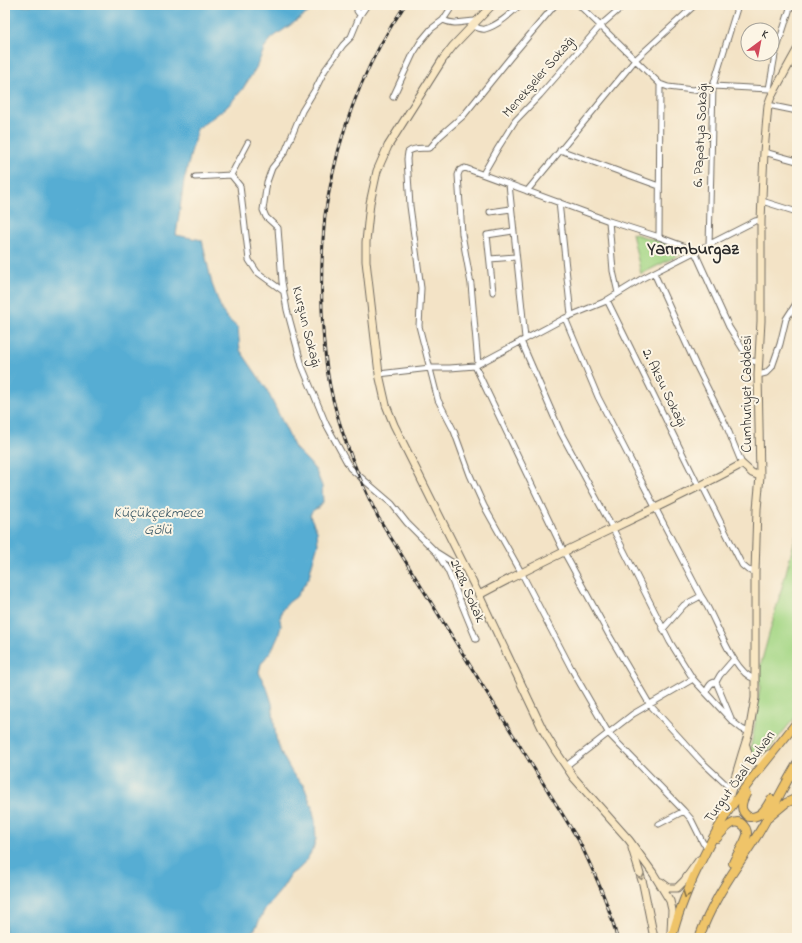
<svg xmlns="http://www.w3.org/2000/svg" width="802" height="943" font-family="'Indie Flower',sans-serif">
	<rect width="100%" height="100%" fill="#fcf5e5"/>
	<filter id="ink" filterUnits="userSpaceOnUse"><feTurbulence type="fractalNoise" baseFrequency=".025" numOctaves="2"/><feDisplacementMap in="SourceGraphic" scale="8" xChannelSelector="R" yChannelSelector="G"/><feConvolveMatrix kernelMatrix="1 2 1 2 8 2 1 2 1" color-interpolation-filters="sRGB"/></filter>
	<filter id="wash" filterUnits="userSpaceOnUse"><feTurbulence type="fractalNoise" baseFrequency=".012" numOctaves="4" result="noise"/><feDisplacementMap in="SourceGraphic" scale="16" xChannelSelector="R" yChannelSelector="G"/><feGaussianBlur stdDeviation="0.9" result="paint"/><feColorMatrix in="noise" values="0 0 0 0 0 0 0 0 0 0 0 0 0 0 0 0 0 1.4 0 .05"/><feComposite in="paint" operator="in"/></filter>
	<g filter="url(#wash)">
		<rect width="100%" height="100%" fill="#f3e3c6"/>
		<path fill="#a5d786" stroke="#688158" d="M 632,233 L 683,249 L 685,252 L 641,274 Z
			M 797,532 L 797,715 L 764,755 L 753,759 L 750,750 L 754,730 L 760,687 L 759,671 Z"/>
		<path fill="#56add3" stroke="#406c7f" d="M 5,5 L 319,5 L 272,38 L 265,47 L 256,68 L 242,90 L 227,107 L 197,129 L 184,181 L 176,235 L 202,240 L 212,284 L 222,311 L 227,318 L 238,328 L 240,350 L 266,388 L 295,448 L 309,462 L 316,471 L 322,486 L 323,502 L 319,507 L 312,511 L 310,515 L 311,518 L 317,531 L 318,544 L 311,568 L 309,578 L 296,597 L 289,602 L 282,610 L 280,619 L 281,626 L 278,637 L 273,648 L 261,664 L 259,672 L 261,677 L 268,691 L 272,703 L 276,738 L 281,753 L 293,774 L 304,786 L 312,807 L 315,821 L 316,839 L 313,849 L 307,859 L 300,868 L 291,874 L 281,890 L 265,909 L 255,929 L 247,938 L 5,938 Z"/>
	</g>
	<g filter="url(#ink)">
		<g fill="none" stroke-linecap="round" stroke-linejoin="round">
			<g stroke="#716b61" stroke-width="7">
				<path id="street" d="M 358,5 L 357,11 L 360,15
					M 367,5 L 360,15 L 351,37 L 343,45 L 325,70 L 316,88 L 302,111 L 285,152 L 272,168 L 267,182 L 263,210 L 266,217 L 278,228 L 282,282 L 287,310 L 302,366 L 326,424 L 350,468 L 392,504 L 407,523 L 436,552 L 455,564 L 462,562
					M 555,5 L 510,58 L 464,115 L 440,136 L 430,148 C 421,149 415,147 408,152 L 407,159 L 410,206 L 421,288 L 419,326 L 438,400 L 454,431 L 470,475 L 484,506 L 521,572 L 571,668 L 609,734 L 684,811 L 691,819 L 703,843 L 708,847
					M 579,5 L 660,84 L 659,237
					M 443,20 C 456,26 463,21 477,21
					M 472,25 C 476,27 480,30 485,29 C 499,25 510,14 520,5
					M 660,84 L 668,87 L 693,90 L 713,86 L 769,89 L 774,91
					M 769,89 L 775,55 L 791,5
					M 393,97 L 413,54 L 421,41 L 431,29 L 443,20 L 453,5
					M 768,105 L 797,111
					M 560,150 L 659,186
					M 764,152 L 797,161
					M 483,174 L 498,148 L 515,121 L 540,95 L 601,25 L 624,5
					M 231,175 L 248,143
					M 195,177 L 231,175 L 240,186 L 249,260 L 257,272 L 283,291
					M 509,184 L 525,338
					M 527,191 L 636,59 L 695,5
					M 762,201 L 797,212
					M 559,202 L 571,315
					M 490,212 L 511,209
					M 609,221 L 613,271 L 618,293
					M 709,245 L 713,86 L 738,5
					M 490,259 L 516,257
					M 654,273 L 695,363 L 726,425 L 742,464
					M 493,292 L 487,235 L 513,231
					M 607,300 L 699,487
					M 565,318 L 598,397 L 701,596 C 715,615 732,673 755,679
					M 521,341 L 561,433 L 613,529 L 670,642 L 693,679 L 732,721 L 742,729 L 749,732
					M 478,364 L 471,284 L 462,234 L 458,175 L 460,170 L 465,168 L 609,221 L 659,237 L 694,250 L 729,327 L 749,359 L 752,361 L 759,362
					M 475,366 L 564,552 L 609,635 L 650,705 L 701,761 L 732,790
					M 379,374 L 430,368 L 450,368 L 475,366 L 565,318 L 604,302 L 643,278 L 755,221 L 761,220
					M 758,375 L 766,373 L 772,367 L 780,344 L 786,319 L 797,302
					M 702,485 L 742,565 L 748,570 L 755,572
					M 438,555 L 448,571 L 476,639
					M 663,629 L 684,605 L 701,596
					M 716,682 L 720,675 L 733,660
					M 706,692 C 708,688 710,682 716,682 L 731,718
					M 566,766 L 633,714 L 693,679
					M 659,824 L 684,811"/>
			</g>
			<g stroke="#716b61" stroke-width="9">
				<path id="secondary" d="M 492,5 L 453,46 L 443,59 L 388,146 L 377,171 L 370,203 L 366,242 L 366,261 L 379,374 L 386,405 L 394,425 L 479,595 L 543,730 L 555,750 L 574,778 L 629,840 L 653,873 L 670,901 L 672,910 L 671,932
					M 479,595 C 565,548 656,511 742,464 L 752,473 L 760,476
					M 746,746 L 749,757 L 754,762 L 762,760 L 769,754
					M 724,815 L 742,754 L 749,732 L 755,698 L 755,572 L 757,509 L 760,476 L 758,375 L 761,321 L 761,220 L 764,152 L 768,105 L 771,97 L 797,50
					M 632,848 L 643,884 L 654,938
					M 661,882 L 669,888 L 677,888 L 684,881 L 699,860"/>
			</g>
			<g stroke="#716b61" stroke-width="10">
				<path id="primary" d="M 746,794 C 741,803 739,811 749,817 C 761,818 766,808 771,799
					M 768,818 L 786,803 L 797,798
					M 717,838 C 723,831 735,815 744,826 C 747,829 748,834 746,838 C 743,847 736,855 733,863
					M 672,938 C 676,917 685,897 693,878 C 705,853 716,829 731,807 C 751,778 775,751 797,722
					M 699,938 C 713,898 736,869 758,834 C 772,811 783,787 797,764"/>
			</g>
			<use href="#street" stroke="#fff" stroke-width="5"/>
			<use href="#secondary" stroke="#f9e7c3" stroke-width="7"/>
			<use href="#primary" stroke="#efc469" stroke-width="8"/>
			<g stroke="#2b2b2b" stroke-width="3">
				<path id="rail" d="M 405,5 C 370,56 346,113 333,173 C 330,187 327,201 325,215 C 322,246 321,278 322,309 C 323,341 326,375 335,407 C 345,444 361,483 378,517 L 579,841 C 594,872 609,904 617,938"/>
			</g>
			<use href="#rail" stroke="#fcf5e5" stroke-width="1.5" stroke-dasharray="4.5" stroke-linecap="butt"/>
		</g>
		<defs><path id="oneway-chevron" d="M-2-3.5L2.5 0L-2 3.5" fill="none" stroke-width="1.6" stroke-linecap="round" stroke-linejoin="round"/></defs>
		<use stroke="#928977" href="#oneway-chevron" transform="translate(641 877) rotate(76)"/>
		<use stroke="#837047" href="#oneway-chevron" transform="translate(686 895) rotate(111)"/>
	</g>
	<g text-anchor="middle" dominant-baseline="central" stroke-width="4" stroke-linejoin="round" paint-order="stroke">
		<g font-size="14" fill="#2b2b2b" stroke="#fcf5e5">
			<text transform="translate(539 77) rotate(-49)">Menekşeler Sokağı</text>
			<text transform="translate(701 135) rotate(-87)">6. Papatya Sokağı</text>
			<text transform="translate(306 327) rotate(76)">Kurşun Sokağı</text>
			<text transform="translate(664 388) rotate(64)">2. Aksu Sokağı</text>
			<text transform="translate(747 394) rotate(-90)">Cumhuriyet Caddesi</text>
			<text transform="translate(467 591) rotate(66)">2428. Sokak</text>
			<text transform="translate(740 777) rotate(-54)">Turgut Özal Bulvarı</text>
		</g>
		<g font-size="15" font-style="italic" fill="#3a5866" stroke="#fcf5e5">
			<text x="158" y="513">Küçükçekmece<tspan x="158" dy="17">Gölü</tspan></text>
		</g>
		<g font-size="18" font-weight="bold" fill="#2b2b2b" stroke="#fcf5e5">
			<text x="693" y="250">Yarımburgaz</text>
		</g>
	</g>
	<rect width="802" height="943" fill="none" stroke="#fcf5e5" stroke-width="20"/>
	<g transform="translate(760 42) rotate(32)"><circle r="19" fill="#fcf5e5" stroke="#a8a49b"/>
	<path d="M0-3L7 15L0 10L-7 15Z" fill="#d1495b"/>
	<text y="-6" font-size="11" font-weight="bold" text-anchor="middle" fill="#2b2b2b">K</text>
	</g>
</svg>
